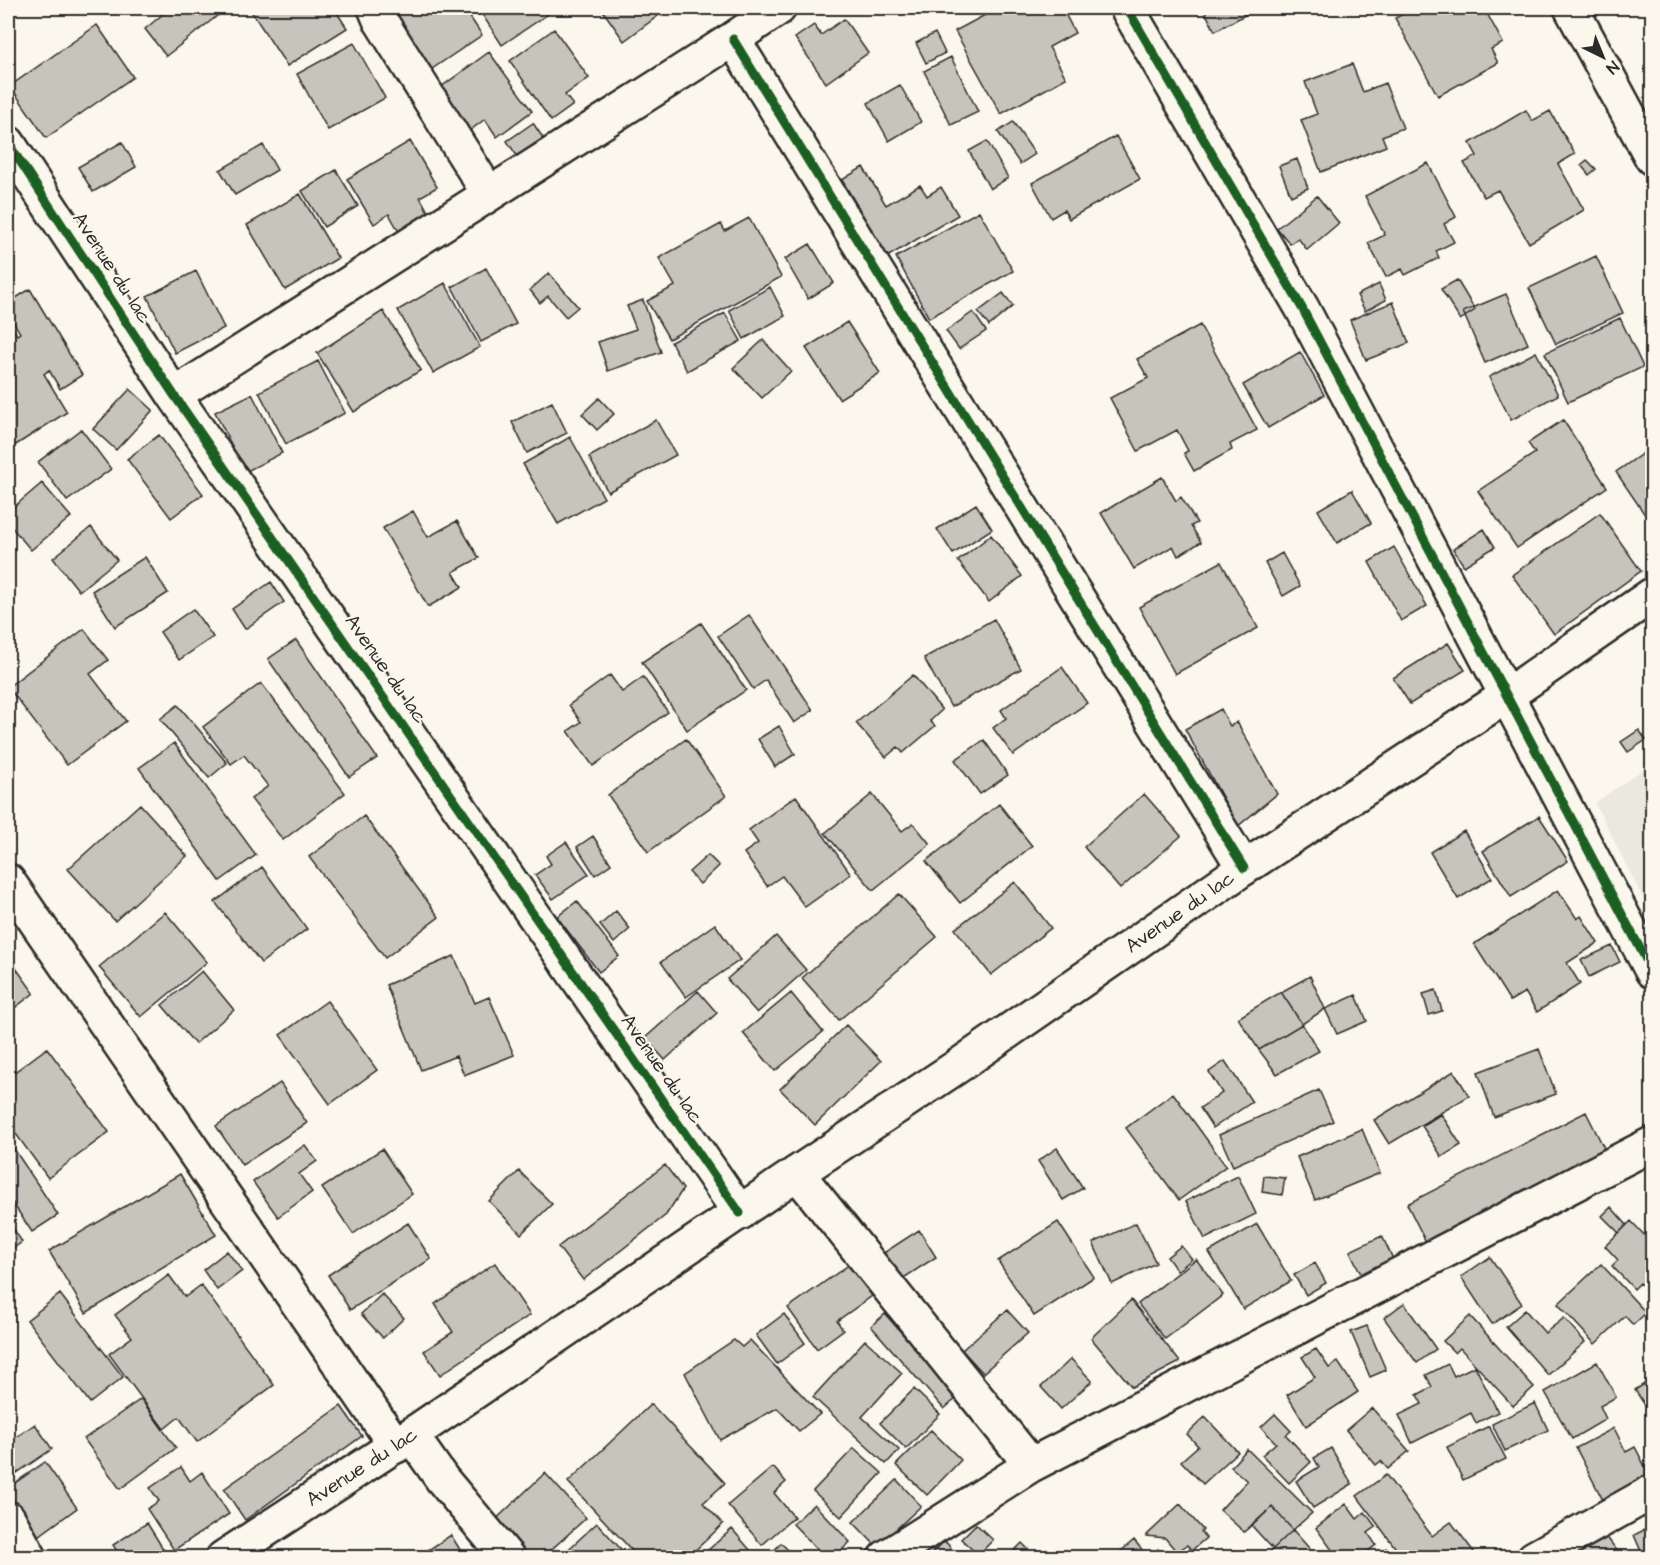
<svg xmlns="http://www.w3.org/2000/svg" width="1660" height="1565" font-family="'Architects Daughter',sans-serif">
	<rect width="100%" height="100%" fill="#fbf7ec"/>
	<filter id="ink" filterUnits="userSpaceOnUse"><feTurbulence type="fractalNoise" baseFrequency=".0167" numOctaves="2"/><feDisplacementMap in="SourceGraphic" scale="12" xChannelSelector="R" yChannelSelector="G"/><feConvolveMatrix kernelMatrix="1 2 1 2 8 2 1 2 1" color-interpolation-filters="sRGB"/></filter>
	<g filter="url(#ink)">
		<path fill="#ebe8de" d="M 1652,763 L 1652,916 L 1595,803 Z"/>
		<path fill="#c7c4bc" stroke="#2b2b2b" stroke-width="1.5" d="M 158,8 L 225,8 L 226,9 L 166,56 L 145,29 L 163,14 Z
			M 249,8 L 334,8 L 347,28 L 287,66 Z
			M 402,8 L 464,8 L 482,35 L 426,73 L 389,16 Z
			M 478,8 L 548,8 L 551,12 L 502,45 Z
			M 601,8 L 654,8 L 659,15 L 624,41 Z
			M 998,8 L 1062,8 L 1075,33 L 1049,47 L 1066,78 L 1001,114 L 955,31 Z
			M 1203,8 L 1258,8 L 1215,31 Z
			M 1415,8 L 1484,8 L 1503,43 L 1491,49 L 1498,63 L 1438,96 L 1395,18 Z
			M 1606,8 L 1621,8 L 1609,14 Z
			M 844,19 L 868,53 L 826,83 L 795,38 L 814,25 L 821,35 Z
			M 97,25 L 133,77 L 46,138 L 10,86 Z
			M 554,29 L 589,78 L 565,95 L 573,105 L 551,121 L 510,61 Z
			M 935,33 L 945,53 L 926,63 L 916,43 Z
			M 354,43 L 385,98 L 328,130 L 297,74 Z
			M 489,52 L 532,111 L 497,137 L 485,119 L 467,133 L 437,90 Z
			M 951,57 L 978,112 L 951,125 L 924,71 Z
			M 1352,64 L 1363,92 L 1385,83 L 1403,128 L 1382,136 L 1386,146 L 1321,172 L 1301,120 L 1317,114 L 1305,82 Z
			M 900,85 L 921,122 L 889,141 L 868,103 Z
			M 1526,110 L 1532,121 L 1550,111 L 1575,154 L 1558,164 L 1584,210 L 1529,243 L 1498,190 L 1484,197 L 1464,163 L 1477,156 L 1470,143 Z
			M 1013,122 L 1035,154 L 1020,164 L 998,132 Z
			M 533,123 L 543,138 L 517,156 L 507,141 Z
			M 1116,136 L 1140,179 L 1069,219 L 1064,210 L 1051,218 L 1032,183 Z
			M 410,141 L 437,187 L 420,197 L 431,217 L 401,235 L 389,214 L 374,224 L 347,179 Z
			M 987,141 L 1008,178 L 990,189 L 969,151 Z
			M 122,142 L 136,167 L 93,192 L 78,167 Z
			M 263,145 L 277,170 L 235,195 L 220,170 Z
			M 1297,159 L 1308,188 L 1291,196 L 1279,166 Z
			M 1587,160 L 1596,169 L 1589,175 L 1581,165 Z
			M 1428,163 L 1456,217 L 1444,224 L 1454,242 L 1436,251 L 1439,258 L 1405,275 L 1402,269 L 1386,277 L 1368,243 L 1385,235 L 1365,196 Z
			M 863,167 L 886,205 L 920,185 L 927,196 L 941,187 L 958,215 L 887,257 L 842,180 Z
			M 336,170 L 358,206 L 324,227 L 302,191 Z
			M 300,194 L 338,258 L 285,290 L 247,225 Z
			M 1317,196 L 1339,223 L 1307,250 L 1298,238 L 1290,244 L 1277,228 Z
			M 979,211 L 1013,271 L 929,318 L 896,257 Z
			M 749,218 L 781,277 L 669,339 L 647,301 L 675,286 L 659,258 L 721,224 L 725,231 Z
			M 810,244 L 834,283 L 808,299 L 785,259 Z
			M 1596,256 L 1623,313 L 1556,344 L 1529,288 Z
			M 486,268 L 516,324 L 481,342 L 452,287 Z
			M 196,271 L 224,328 L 175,353 L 147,296 Z
			M 549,273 L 578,307 L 566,317 L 548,296 L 540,303 L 530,290 Z
			M 1457,280 L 1475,310 L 1460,320 L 1441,289 Z
			M 445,283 L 480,347 L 433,373 L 398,310 Z
			M 1379,284 L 1386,300 L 1365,311 L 1357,295 Z
			M 770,287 L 785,316 L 744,339 L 729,310 Z
			M 30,289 L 82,375 L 60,389 L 49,370 L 44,374 L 67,412 L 8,450 L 8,320 L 17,335 L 20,333 L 8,312 L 8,303 Z
			M 1003,293 L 1013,306 L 989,326 L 978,312 Z
			M 1506,294 L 1528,344 L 1485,363 L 1463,312 Z
			M 643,300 L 661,352 L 608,371 L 598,342 L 636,329 L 627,306 Z
			M 1393,302 L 1409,343 L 1366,360 L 1350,320 Z
			M 383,311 L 421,370 L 354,412 L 317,353 Z
			M 973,312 L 986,331 L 959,349 L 946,331 Z
			M 725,313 L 741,341 L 687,371 L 671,342 Z
			M 1620,318 L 1643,367 L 1568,402 L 1545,353 Z
			M 847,322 L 880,373 L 839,399 L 806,348 Z
			M 1200,325 L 1257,430 L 1230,444 L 1232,450 L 1194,471 L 1184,453 L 1188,451 L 1177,430 L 1138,451 L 1110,398 L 1148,378 L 1137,359 Z
			M 763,340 L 791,371 L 762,398 L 733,368 Z
			M 1300,352 L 1324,395 L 1268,428 L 1243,385 Z
			M 1536,352 L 1558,395 L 1511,420 L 1489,377 Z
			M 318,361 L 345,413 L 286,444 L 259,392 Z
			M 130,389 L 153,410 L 116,450 L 93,429 Z
			M 252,394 L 282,453 L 245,472 L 215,412 Z
			M 599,398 L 614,414 L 597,430 L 582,414 Z
			M 552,402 L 567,433 L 527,453 L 512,422 Z
			M 656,420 L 676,455 L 608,492 L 589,457 Z
			M 1563,420 L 1607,487 L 1517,548 L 1478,491 L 1535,453 L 1528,443 Z
			M 81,429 L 111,469 L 67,501 L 38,462 Z
			M 159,435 L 203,494 L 171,518 L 127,459 Z
			M 570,437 L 604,498 L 558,524 L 523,464 Z
			M 1652,447 L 1652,525 L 1616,472 Z
			M 1162,477 L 1176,501 L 1181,497 L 1197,523 L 1191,526 L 1201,542 L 1178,556 L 1173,546 L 1134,569 L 1101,513 Z
			M 42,483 L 71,517 L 31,550 L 8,523 L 8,512 Z
			M 1352,490 L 1371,523 L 1337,543 L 1318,510 Z
			M 976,504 L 992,529 L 953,554 L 937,529 Z
			M 413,511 L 428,537 L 457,521 L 479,558 L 453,572 L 462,587 L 428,607 L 383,528 Z
			M 1600,513 L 1641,571 L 1554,634 L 1512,575 Z
			M 91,527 L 117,560 L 79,591 L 53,558 Z
			M 1484,529 L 1495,547 L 1464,566 L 1453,549 Z
			M 991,535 L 1022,576 L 989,602 L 958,561 Z
			M 1394,547 L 1427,606 L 1401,621 L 1369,562 Z
			M 1282,553 L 1300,586 L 1283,596 L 1265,563 Z
			M 145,557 L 168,593 L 115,627 L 92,591 Z
			M 1221,562 L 1258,628 L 1175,674 L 1139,607 Z
			M 271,582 L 284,602 L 245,629 L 232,609 Z
			M 193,609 L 213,637 L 179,660 L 160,632 Z
			M 749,615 L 813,710 L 794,723 L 766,680 L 753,689 L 718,636 Z
			M 994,619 L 1021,669 L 951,707 L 924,658 Z
			M 701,623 L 746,690 L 687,730 L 642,662 Z
			M 84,629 L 108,660 L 90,674 L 126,721 L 67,765 L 8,687 Z
			M 296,640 L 377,758 L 349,777 L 268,659 Z
			M 1448,643 L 1465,670 L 1410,704 L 1393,678 Z
			M 1062,667 L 1087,703 L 1013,755 L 993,728 L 1006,718 L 1001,710 Z
			M 610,675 L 622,692 L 643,677 L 668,712 L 593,766 L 568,731 L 581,722 L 569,705 Z
			M 913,675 L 942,710 L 930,721 L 935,726 L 903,753 L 898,747 L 886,757 L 856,723 Z
			M 261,683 L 345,793 L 283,840 L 251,799 L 268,786 L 244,755 L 231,764 L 203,727 Z
			M 178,705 L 227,763 L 209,778 L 160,719 Z
			M 1221,709 L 1230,726 L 1237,722 L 1277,794 L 1238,826 L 1185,729 Z
			M 779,726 L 795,754 L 775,767 L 758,739 Z
			M 1639,730 L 1646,740 L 1628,752 L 1621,742 Z
			M 686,739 L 726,796 L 648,852 L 608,795 Z
			M 984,740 L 1008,775 L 980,794 L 955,760 Z
			M 174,743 L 256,855 L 220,881 L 139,768 Z
			M 872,794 L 902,831 L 913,823 L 930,844 L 873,890 L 825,833 Z
			M 1144,794 L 1181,836 L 1120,889 L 1084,847 Z
			M 796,796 L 851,874 L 805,907 L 782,876 L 767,886 L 744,853 L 758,843 L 749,830 Z
			M 140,804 L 187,856 L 115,921 L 68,869 Z
			M 999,804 L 1032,846 L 960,903 L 926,861 Z
			M 364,816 L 439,917 L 385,958 L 309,857 Z
			M 1539,816 L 1568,861 L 1511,897 L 1483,851 Z
			M 1464,831 L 1492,878 L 1458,899 L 1430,852 Z
			M 593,836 L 611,864 L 595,875 L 577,847 Z
			M 566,842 L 589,874 L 553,899 L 535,875 L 551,864 L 546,856 Z
			M 708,855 L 719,866 L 700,884 L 689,872 Z
			M 262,867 L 307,929 L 261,963 L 215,902 Z
			M 1015,882 L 1051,928 L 991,975 L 955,929 Z
			M 1558,890 L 1577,919 L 1581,916 L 1598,943 L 1567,963 L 1580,984 L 1537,1012 L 1525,992 L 1510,1001 L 1474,944 Z
			M 899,894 L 937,937 L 839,1020 L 802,978 Z
			M 577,901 L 619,956 L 599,972 L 557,917 Z
			M 616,911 L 630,929 L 614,943 L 600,925 Z
			M 165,912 L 207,962 L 141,1017 L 99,967 Z
			M 715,924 L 740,960 L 686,997 L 661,962 Z
			M 776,936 L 806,970 L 757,1013 L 727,979 Z
			M 1612,946 L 1620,962 L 1589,977 L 1581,960 Z
			M 454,956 L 475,1003 L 489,997 L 514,1055 L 464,1075 L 456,1056 L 421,1070 L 386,985 Z
			M 8,957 L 34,993 L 8,1013 Z
			M 202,971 L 234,1010 L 195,1044 L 162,1005 Z
			M 1310,976 L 1325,1009 L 1302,1024 L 1281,992 Z
			M 1436,990 L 1442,1011 L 1429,1015 L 1423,994 Z
			M 698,991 L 717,1013 L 665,1060 L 645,1038 Z
			M 1281,992 L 1302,1024 L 1259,1050 L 1238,1018 Z
			M 791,993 L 823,1032 L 775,1071 L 743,1033 Z
			M 1356,995 L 1367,1021 L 1337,1034 L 1325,1009 Z
			M 327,1001 L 377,1070 L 330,1104 L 280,1035 Z
			M 1302,1024 L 1319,1051 L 1277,1074 L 1259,1050 Z
			M 846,1025 L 881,1061 L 815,1125 L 780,1089 Z
			M 47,1048 L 109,1132 L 48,1178 L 8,1123 L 8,1077 Z
			M 1539,1049 L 1556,1094 L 1494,1117 L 1478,1072 Z
			M 1225,1061 L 1252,1102 L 1213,1128 L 1200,1108 L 1222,1093 L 1209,1072 Z
			M 1454,1071 L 1469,1096 L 1389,1144 L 1374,1120 Z
			M 280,1083 L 307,1123 L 242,1165 L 216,1126 Z
			M 1319,1090 L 1333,1121 L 1233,1166 L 1219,1135 Z
			M 1173,1093 L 1226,1166 L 1179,1200 L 1126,1128 Z
			M 1586,1112 L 1608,1156 L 1429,1248 L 1407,1204 Z
			M 1441,1114 L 1461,1145 L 1442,1157 L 1422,1126 Z
			M 1362,1129 L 1380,1173 L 1315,1200 L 1297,1157 Z
			M 8,1140 L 58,1215 L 32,1232 L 8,1196 Z
			M 305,1145 L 317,1161 L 299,1174 L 312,1192 L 278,1217 L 253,1182 Z
			M 1057,1148 L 1083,1188 L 1063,1200 L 1038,1161 Z
			M 382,1149 L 412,1194 L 353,1234 L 322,1188 Z
			M 665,1165 L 683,1189 L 666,1215 L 583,1280 L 558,1247 Z
			M 519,1171 L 552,1204 L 521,1234 L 489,1201 Z
			M 180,1174 L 216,1235 L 86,1313 L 49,1251 Z
			M 1238,1176 L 1256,1214 L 1205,1239 L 1186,1201 Z
			M 1264,1176 L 1285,1178 L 1282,1195 L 1262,1192 Z
			M 1611,1207 L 1627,1225 L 1619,1233 L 1602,1216 Z
			M 8,1220 L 22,1242 L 8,1252 Z
			M 1631,1221 L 1647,1238 L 1652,1233 L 1652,1286 L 1648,1291 L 1640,1283 L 1634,1289 L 1612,1266 L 1618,1260 L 1605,1246 Z
			M 1058,1222 L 1094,1277 L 1034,1316 L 998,1261 Z
			M 408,1223 L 431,1259 L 350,1310 L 328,1275 Z
			M 1136,1223 L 1156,1263 L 1112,1284 L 1093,1243 Z
			M 1257,1224 L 1291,1281 L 1243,1309 L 1209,1252 Z
			M 919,1230 L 936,1257 L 896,1283 L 879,1256 Z
			M 1382,1236 L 1394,1261 L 1362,1276 L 1350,1251 Z
			M 1181,1246 L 1192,1259 L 1177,1271 L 1167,1257 Z
			M 227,1251 L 242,1271 L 217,1290 L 203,1270 Z
			M 1490,1257 L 1522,1304 L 1492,1324 L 1461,1277 Z
			M 1196,1259 L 1223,1295 L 1165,1339 L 1138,1304 Z
			M 495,1263 L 530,1315 L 440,1375 L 424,1351 L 453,1332 L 435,1304 Z
			M 1315,1263 L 1326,1283 L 1306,1295 L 1294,1275 Z
			M 850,1264 L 872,1296 L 837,1321 L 843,1330 L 817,1349 L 788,1308 Z
			M 1601,1264 L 1646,1313 L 1633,1325 L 1625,1316 L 1595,1344 L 1558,1304 Z
			M 169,1275 L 185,1297 L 201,1285 L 274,1385 L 197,1442 L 179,1417 L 164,1429 L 109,1354 L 132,1337 L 115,1315 Z
			M 60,1294 L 123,1377 L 90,1403 L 27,1320 Z
			M 382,1294 L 404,1318 L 383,1338 L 361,1314 Z
			M 1131,1300 L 1180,1362 L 1132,1387 L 1091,1338 Z
			M 1404,1303 L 1436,1349 L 1417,1363 L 1384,1318 Z
			M 1007,1310 L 1028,1333 L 983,1373 L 962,1350 Z
			M 1525,1310 L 1545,1333 L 1564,1318 L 1585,1342 L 1548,1375 L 1506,1327 Z
			M 784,1314 L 805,1343 L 777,1364 L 756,1335 Z
			M 885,1314 L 958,1397 L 944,1409 L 871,1326 Z
			M 1470,1316 L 1534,1387 L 1513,1406 L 1460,1348 L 1455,1353 L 1443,1341 Z
			M 1367,1326 L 1386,1370 L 1370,1377 L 1351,1332 Z
			M 734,1340 L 742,1347 L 750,1340 L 820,1414 L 799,1431 L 777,1408 L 720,1440 L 685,1373 Z
			M 865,1340 L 902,1373 L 862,1417 L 899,1450 L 886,1464 L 813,1397 Z
			M 1316,1349 L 1329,1368 L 1338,1362 L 1358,1392 L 1306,1426 L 1287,1395 L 1315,1377 L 1302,1357 Z
			M 1071,1359 L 1092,1381 L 1061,1409 L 1041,1387 Z
			M 1597,1362 L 1616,1397 L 1600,1406 L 1606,1419 L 1572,1439 L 1545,1392 Z
			M 1448,1364 L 1454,1376 L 1475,1366 L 1498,1412 L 1476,1423 L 1471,1413 L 1412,1443 L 1399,1415 L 1422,1404 L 1417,1395 L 1432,1387 L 1426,1375 Z
			M 1652,1379 L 1652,1416 L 1635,1390 Z
			M 914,1389 L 940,1414 L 906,1449 L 880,1423 Z
			M 141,1399 L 176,1448 L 120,1489 L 84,1439 Z
			M 1535,1403 L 1548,1430 L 1505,1451 L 1492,1424 Z
			M 651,1404 L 725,1483 L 703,1503 L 723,1524 L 687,1558 L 639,1558 L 568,1482 Z
			M 341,1406 L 362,1436 L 245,1520 L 224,1489 Z
			M 1372,1408 L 1409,1451 L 1388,1469 L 1381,1461 L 1376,1465 L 1346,1430 Z
			M 1275,1414 L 1291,1431 L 1286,1435 L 1311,1462 L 1289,1483 L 1262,1455 L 1276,1443 L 1261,1427 Z
			M 1205,1417 L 1238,1452 L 1203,1484 L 1181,1461 L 1198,1446 L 1187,1434 Z
			M 35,1424 L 52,1449 L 8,1479 L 8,1443 Z
			M 1489,1426 L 1506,1459 L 1463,1480 L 1447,1447 Z
			M 1614,1428 L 1626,1452 L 1635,1447 L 1651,1478 L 1604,1502 L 1576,1448 Z
			M 931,1430 L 961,1460 L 927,1495 L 896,1465 Z
			M 854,1448 L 882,1473 L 841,1517 L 813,1491 Z
			M 1331,1448 L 1352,1484 L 1313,1508 L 1296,1481 L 1319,1467 L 1314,1458 Z
			M 1247,1449 L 1312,1513 L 1293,1530 L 1272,1507 L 1244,1532 L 1220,1510 L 1247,1481 L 1231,1467 Z
			M 45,1462 L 77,1508 L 36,1538 L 8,1498 L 8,1488 Z
			M 181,1467 L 190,1481 L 202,1472 L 229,1514 L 174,1550 L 147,1509 L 159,1501 L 150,1488 Z
			M 773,1467 L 786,1482 L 774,1493 L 794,1517 L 762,1545 L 728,1505 Z
			M 545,1473 L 586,1518 L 542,1558 L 522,1558 L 491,1524 Z
			M 1386,1475 L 1432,1536 L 1451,1522 L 1477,1556 L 1475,1558 L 1403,1558 L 1357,1496 Z
			M 897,1480 L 921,1506 L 877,1547 L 853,1522 Z
			M 814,1504 L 850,1542 L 841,1551 L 848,1558 L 810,1558 L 818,1550 L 793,1524 Z
			M 1180,1504 L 1203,1530 L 1201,1532 L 1206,1538 L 1192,1550 L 1187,1545 L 1177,1552 L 1165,1538 L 1146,1536 Z
			M 1346,1504 L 1357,1519 L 1365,1512 L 1376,1527 L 1368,1533 L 1376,1545 L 1359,1558 L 1338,1558 L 1316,1528 Z
			M 1272,1507 L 1293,1530 L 1273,1549 L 1252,1526 Z
			M 147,1523 L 167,1555 L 163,1558 L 121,1558 L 113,1545 Z
			M 597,1523 L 629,1558 L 559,1558 Z
			M 976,1524 L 993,1540 L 978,1555 L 961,1539 Z
			M 1652,1526 L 1652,1558 L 1644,1558 L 1634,1535 Z
			M 732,1529 L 757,1558 L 699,1558 Z
			M 1293,1530 L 1317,1557 L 1264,1558 L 1273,1549 Z
			M 1603,1532 L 1621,1556 L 1619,1558 L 1565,1558 Z
			M 451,1535 L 465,1558 L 416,1558 Z
			M 1134,1540 L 1148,1557 L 1158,1549 L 1165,1558 L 1113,1558 Z
			M 945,1541 L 959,1558 L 926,1558 Z
			M 781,1543 L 796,1558 L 767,1558 Z
			M 1022,1543 L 1034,1555 L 1031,1558 L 1007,1558 Z
			M 1386,1548 L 1394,1558 L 1375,1558 Z
			M 99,1552 L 103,1558 L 90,1558 Z"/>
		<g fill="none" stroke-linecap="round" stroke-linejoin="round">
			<g stroke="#2b2b2b" stroke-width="38">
				<path id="minor" d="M 375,8 L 380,20 L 489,194
					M 1127,8 L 1302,308 L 1652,971
					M 1571,8 L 1652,158
					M 733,39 L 1244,868
					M 8,143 L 174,395 L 740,1213
					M 174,395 L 733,39 L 779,8
					M 8,881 L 396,1446
					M 797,1173 L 1031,1465
					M 411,1435 L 442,1479 L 508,1558
					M 8,1518 L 30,1558
					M 885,1558 L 1031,1465 L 1652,1144
					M 1534,1558 L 1652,1492"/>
			</g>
			<g stroke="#2b2b2b" stroke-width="38">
				<path id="major" d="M 223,1558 L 411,1435 L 797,1173 L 961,1064 L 1244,868 L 1506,696 L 1652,595"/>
			</g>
			<use href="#minor" stroke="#fbf7ec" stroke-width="33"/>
			<use href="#major" stroke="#fbf7ec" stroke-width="33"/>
			<g stroke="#fbf7ec" stroke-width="13">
				<path id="cycleway" d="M 1127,8 L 1302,308 L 1652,971
					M 733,39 L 1244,868
					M 8,143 L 174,395 L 740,1213"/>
			</g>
			<use href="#cycleway" stroke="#1b5e20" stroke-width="9"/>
		</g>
	</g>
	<g text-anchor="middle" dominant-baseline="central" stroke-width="4.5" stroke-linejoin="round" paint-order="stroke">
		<g font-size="20" fill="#2b2b2b" stroke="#fbf7ec">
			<text transform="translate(112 268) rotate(57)">Avenue du lac</text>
			<text transform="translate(386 669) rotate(55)">Avenue du lac</text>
			<text transform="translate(1180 912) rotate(-35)">Avenue du lac</text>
			<text transform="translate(662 1069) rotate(55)">Avenue du lac</text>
			<text transform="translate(362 1467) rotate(-33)">Avenue du lac</text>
		</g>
	</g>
	<rect width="1660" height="1565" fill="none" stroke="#fbf7ec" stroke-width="30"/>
	<rect x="15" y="15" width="1630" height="1535" fill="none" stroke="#2b2b2b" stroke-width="2" filter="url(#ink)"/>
	<g transform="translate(1603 57) rotate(137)" stroke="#fbf7ec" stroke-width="4.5" paint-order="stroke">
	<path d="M0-4.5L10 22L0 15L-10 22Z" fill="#2b2b2b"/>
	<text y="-9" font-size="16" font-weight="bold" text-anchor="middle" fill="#2b2b2b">N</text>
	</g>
</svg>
